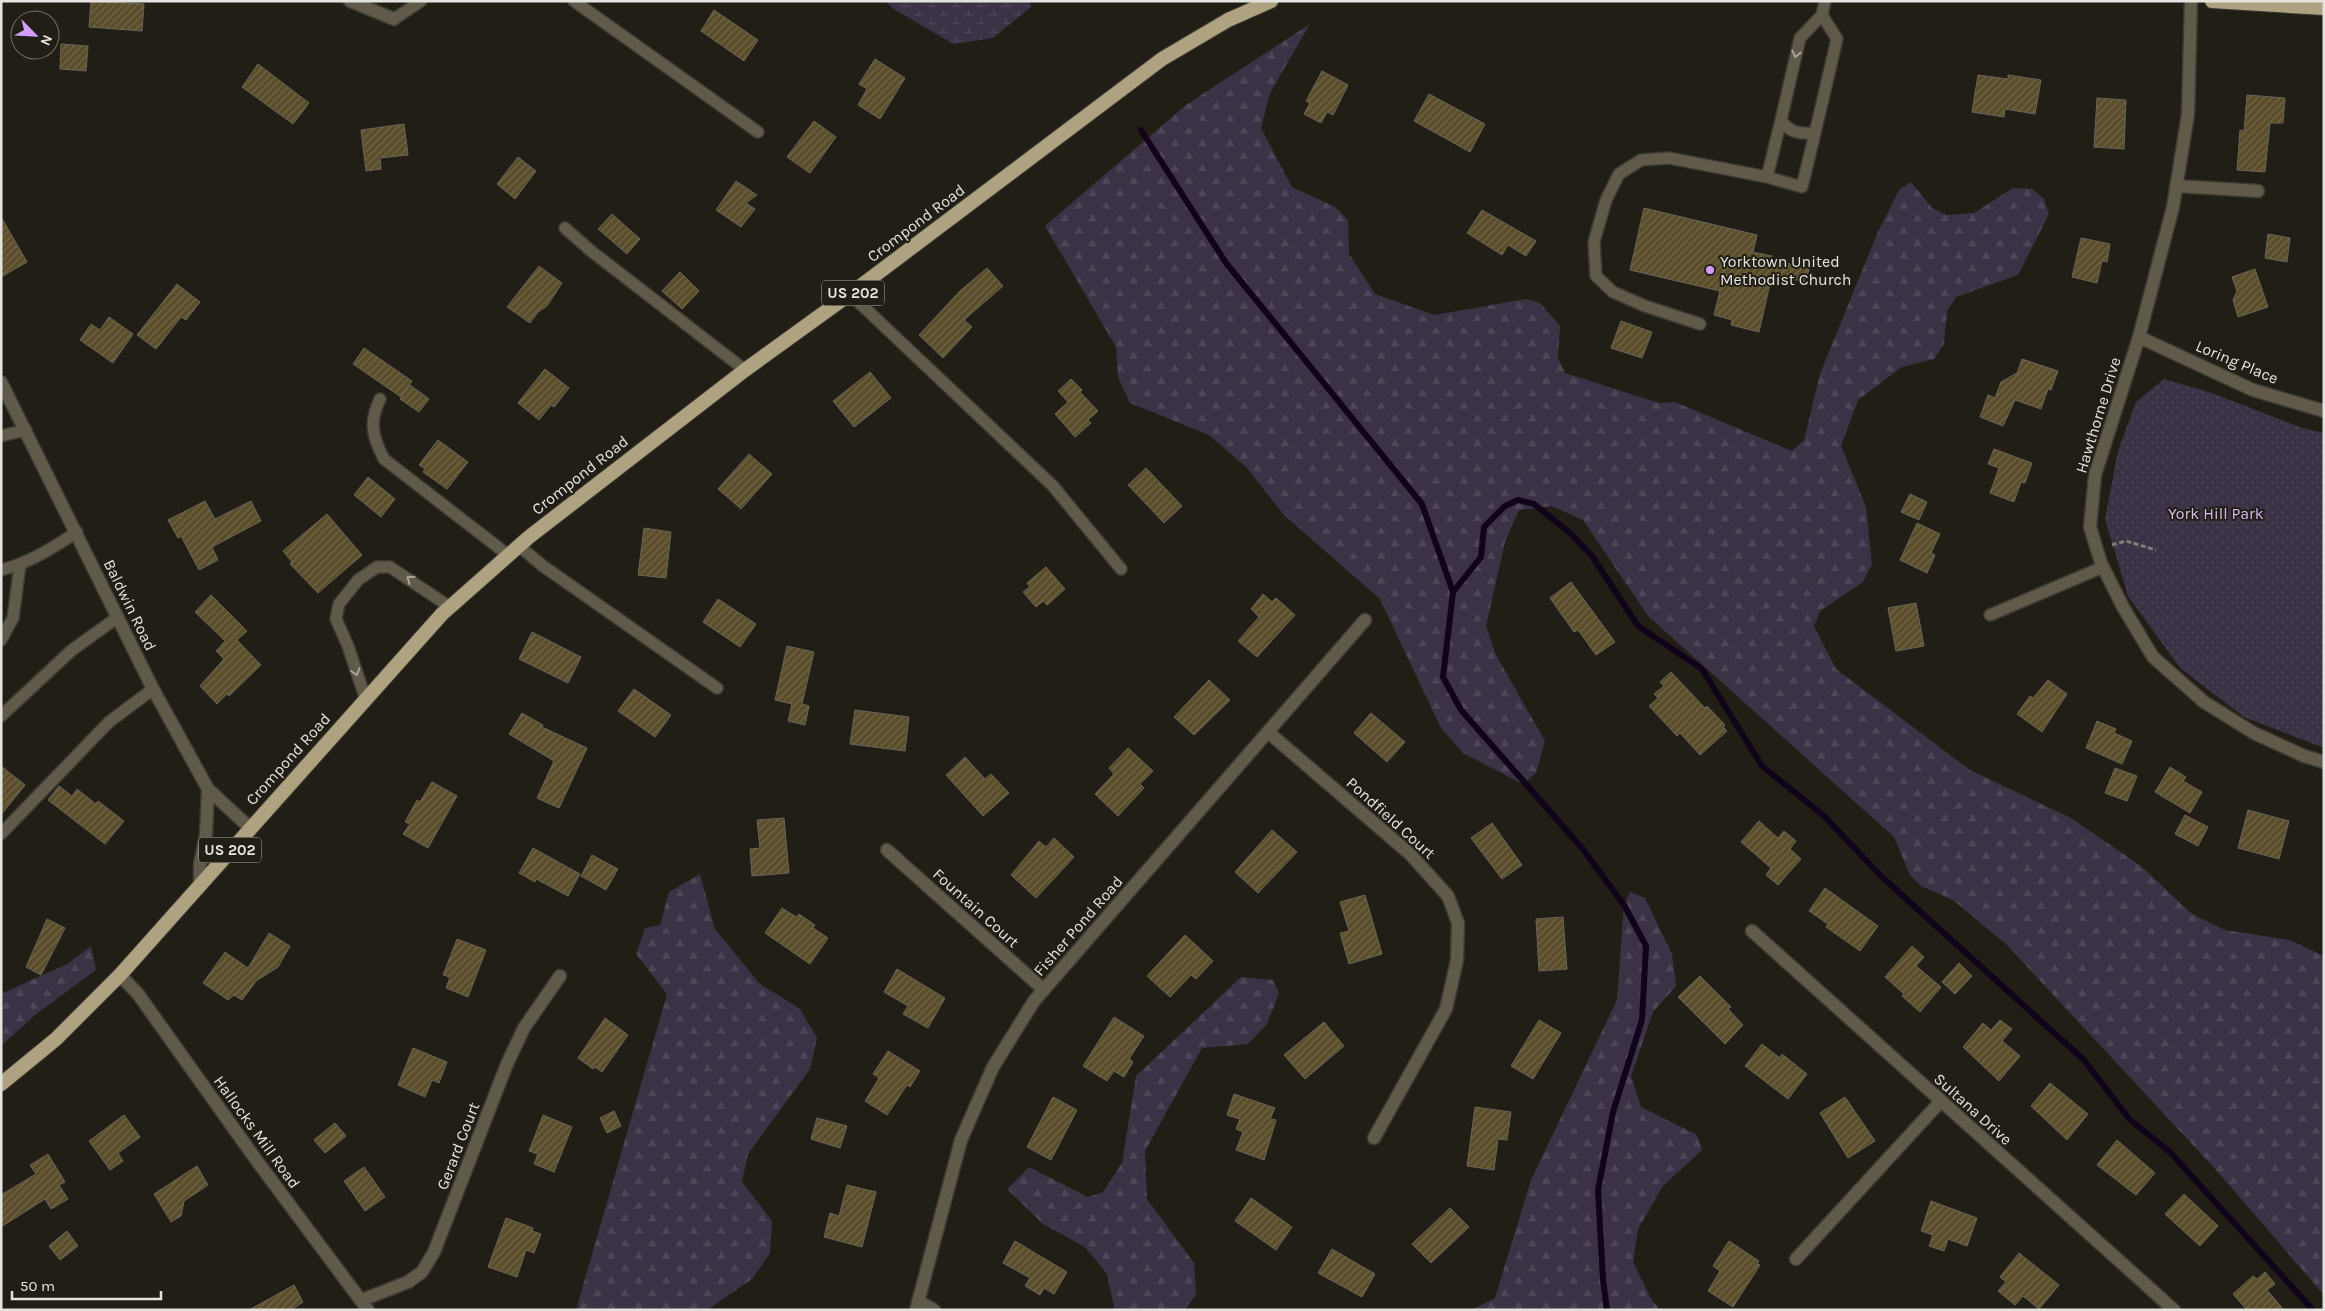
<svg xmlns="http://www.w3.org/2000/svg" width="2325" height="1311" font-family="Karla,sans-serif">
	<defs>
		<pattern id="green-dots" width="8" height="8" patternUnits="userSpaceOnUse" patternTransform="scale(1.25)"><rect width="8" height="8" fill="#3c3245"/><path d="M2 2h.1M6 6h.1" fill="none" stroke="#4f4657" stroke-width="1.8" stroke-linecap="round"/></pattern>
		<pattern id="forest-firs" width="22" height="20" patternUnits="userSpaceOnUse" patternTransform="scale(1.25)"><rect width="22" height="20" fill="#3c3245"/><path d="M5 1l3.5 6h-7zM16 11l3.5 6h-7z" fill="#4f4657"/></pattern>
		<pattern id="wetland-marsh" width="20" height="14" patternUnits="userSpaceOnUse" patternTransform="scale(1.25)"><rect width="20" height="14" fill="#3c3245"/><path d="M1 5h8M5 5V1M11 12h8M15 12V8" fill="none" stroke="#4f4657"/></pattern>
		<pattern id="building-hatch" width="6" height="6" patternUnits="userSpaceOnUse" patternTransform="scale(1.25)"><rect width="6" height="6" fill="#5a4d2a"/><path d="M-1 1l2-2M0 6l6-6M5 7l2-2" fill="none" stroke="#726648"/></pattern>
	</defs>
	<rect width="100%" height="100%" fill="#211e16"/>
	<path fill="url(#green-dots)" d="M 2164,379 L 2212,393 L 2302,428 L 2324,433 L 2324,748 L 2244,717 L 2180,668 L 2128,596 L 2105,519 L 2118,451 L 2136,402 Z"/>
	<path fill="url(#forest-firs)" d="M 1310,24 L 1270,93 L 1261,128 L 1292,187 L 1335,207 L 1348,220 L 1349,254 L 1375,294 L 1434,315 L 1526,299 L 1540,303 L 1560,326 L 1558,358 L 1565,373 L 1659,403 L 1675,402 L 1792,451 L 1804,440 L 1820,374 L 1877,234 L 1899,190 L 1911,182 L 1932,208 L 1946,215 L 1974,213 L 2013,188 L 2032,189 L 2044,199 L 2049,214 L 2018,275 L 1956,297 L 1947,311 L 1944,344 L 1934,359 L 1902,367 L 1858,400 L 1841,446 L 1866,507 L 1872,564 L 1863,582 L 1820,611 L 1814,626 L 1836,669 L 1970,770 L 2071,818 L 2141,866 L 2192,914 L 2225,930 L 2289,940 L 2324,956 L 2324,1295 L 2217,1171 L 2006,944 L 1953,900 L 1921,886 L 1910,875 L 1894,837 L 1648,616 L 1583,520 L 1552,506 L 1519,510 L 1505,542 L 1486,626 L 1496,655 L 1545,741 L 1536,773 L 1523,784 L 1463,753 L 1441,728 L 1380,599 L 1285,516 L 1246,467 L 1209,435 L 1130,403 L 1118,377 L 1116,347 L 1045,226 L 1186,105 Z
		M 700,874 L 715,929 L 759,983 L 800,1009 L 817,1038 L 810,1069 L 748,1154 L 742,1182 L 772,1221 L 770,1253 L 752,1279 L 707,1310 L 576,1310 L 667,994 L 636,954 L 645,928 L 660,925 L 669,892 Z
		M 1630,892 L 1645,898 L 1672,954 L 1676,986 L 1653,1012 L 1631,1076 L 1641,1107 L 1697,1135 L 1702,1150 L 1663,1186 L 1638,1229 L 1633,1262 L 1650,1297 L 1660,1310 L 1471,1310 L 1495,1298 L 1531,1180 L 1617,1000 L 1624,905 Z
		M 91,946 L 96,970 L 35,1015 L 1,1046 L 1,994 L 67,964 Z
		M 1241,977 L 1273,980 L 1279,993 L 1267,1024 L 1248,1044 L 1202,1048 L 1145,1151 L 1147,1199 L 1194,1263 L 1196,1295 L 1184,1310 L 1112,1310 L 1114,1307 L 1107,1274 L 1085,1247 L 1043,1224 L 1007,1189 L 1029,1167 L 1088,1197 L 1103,1192 L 1122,1163 L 1136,1076 Z"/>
	<path fill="url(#wetland-marsh)" d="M 886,1 L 1029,1 L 1031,7 L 993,38 L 953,44 L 892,8 Z"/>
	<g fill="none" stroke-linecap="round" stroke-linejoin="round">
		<path stroke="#10031a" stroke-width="6" d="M 1141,130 L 1226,263 L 1422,504 L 1453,592 L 1443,677 L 1461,710 L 1582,848 L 1624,905 L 1646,946 L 1642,1020 L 1613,1112 L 1598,1190 L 1603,1280 L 1607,1310
			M 1453,592 L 1481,557 L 1484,527 L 1505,506 L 1518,500 L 1534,504 L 1570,533 L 1592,556 L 1638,626 L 1702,669 L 1762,766 L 1824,816 L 1881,876 L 2084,1060 L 2130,1120 L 2169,1151 L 2313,1310"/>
	</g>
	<path fill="url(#building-hatch)" stroke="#69655b" d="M 91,1 L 144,4 L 142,31 L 89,27 Z
		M 714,10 L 758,40 L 744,61 L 701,31 Z
		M 61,44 L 88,46 L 86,71 L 60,69 Z
		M 875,59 L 905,78 L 880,119 L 858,105 L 867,89 L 859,84 Z
		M 258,64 L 309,103 L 293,124 L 242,87 Z
		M 1322,71 L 1348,85 L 1333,115 L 1327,112 L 1321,123 L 1304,114 L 1310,103 L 1306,101 Z
		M 1978,75 L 2008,79 L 2008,75 L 2041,80 L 2035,114 L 2005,109 L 2004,117 L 1972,112 Z
		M 1429,94 L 1485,124 L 1470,152 L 1414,121 Z
		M 2247,95 L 2285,98 L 2283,123 L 2270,123 L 2265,172 L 2237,170 L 2240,130 L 2244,131 Z
		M 2097,98 L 2126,100 L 2124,149 L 2094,147 Z
		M 814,121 L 836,137 L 810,173 L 787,157 Z
		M 404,124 L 408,155 L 380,158 L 381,169 L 366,171 L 361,130 Z
		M 518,157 L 536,171 L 515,199 L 497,184 Z
		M 736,181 L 757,195 L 746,203 L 755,209 L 741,227 L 716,210 Z
		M 1644,208 L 1757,235 L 1753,252 L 1772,256 L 1771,259 L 1809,269 L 1806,282 L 1772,275 L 1759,332 L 1731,325 L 1732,320 L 1714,315 L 1720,291 L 1630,270 Z
		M 1482,210 L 1536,241 L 1526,256 L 1508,245 L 1502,255 L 1467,233 Z
		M 612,214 L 640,239 L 627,254 L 598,229 Z
		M 1,217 L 27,262 L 1,277 Z
		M 2268,234 L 2290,238 L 2287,262 L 2265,258 Z
		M 2081,238 L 2110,244 L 2107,262 L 2102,261 L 2097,283 L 2072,277 Z
		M 539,266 L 562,283 L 547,306 L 538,312 L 530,323 L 507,307 Z
		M 987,268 L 1003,286 L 964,320 L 972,327 L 943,358 L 919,335 L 960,291 Z
		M 2255,269 L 2268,307 L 2238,317 L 2233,300 L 2237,291 L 2232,277 Z
		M 680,272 L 699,291 L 682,309 L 662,291 Z
		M 177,284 L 200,302 L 186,320 L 181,317 L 156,349 L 137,335 Z
		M 109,317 L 133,334 L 113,363 L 80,340 L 91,324 L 100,330 Z
		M 1621,321 L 1652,332 L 1642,358 L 1611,348 Z
		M 364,348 L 412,381 L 401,397 L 353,364 Z
		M 2022,359 L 2058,371 L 2051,390 L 2048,389 L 2041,409 L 2015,400 L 2003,426 L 1980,417 L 1988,395 L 1995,398 L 2001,382 L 2017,373 Z
		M 545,369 L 569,388 L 554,407 L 551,405 L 539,420 L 518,403 Z
		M 870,372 L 891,398 L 854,427 L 833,401 Z
		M 1071,379 L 1082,390 L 1080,392 L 1098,411 L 1088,420 L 1091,423 L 1075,437 L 1055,414 L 1068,402 L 1058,391 Z
		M 410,385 L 429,399 L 419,412 L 400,399 Z
		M 438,440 L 468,462 L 447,489 L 423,472 L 425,469 L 419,465 Z
		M 1994,449 L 2032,463 L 2025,483 L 2021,482 L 2014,502 L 1990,493 L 1999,468 L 1988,464 Z
		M 749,454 L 772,474 L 741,509 L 718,489 Z
		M 1146,468 L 1182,506 L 1164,523 L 1128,485 Z
		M 368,477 L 395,499 L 381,517 L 354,495 Z
		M 1910,494 L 1927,502 L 1919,520 L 1901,512 Z
		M 205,501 L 215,519 L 251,501 L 261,521 L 212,547 L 218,560 L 199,570 L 181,536 L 178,538 L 168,520 Z
		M 327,514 L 362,555 L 318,593 L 290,564 L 292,562 L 283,551 Z
		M 1917,523 L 1940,534 L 1931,553 L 1935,555 L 1927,573 L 1900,560 Z
		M 644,528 L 671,532 L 666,578 L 638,575 Z
		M 1046,567 L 1065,589 L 1047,605 L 1043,601 L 1036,607 L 1023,592 L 1030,587 L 1027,583 Z
		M 1571,582 L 1615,642 L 1596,655 L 1578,630 L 1574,632 L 1550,598 Z
		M 1263,594 L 1272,602 L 1276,598 L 1295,615 L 1257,657 L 1238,641 L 1259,617 L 1251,609 Z
		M 211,595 L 247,631 L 237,640 L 261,665 L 229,696 L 227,694 L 217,704 L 200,686 L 224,659 L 216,651 L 225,641 L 195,612 Z
		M 718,599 L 756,624 L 740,647 L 703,622 Z
		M 1916,603 L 1924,646 L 1896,651 L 1888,608 Z
		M 532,632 L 581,657 L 568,683 L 519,659 Z
		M 787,646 L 814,652 L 802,704 L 809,706 L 805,725 L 788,721 L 792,704 L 775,700 Z
		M 1671,672 L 1705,708 L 1707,706 L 1725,725 L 1723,727 L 1727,731 L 1700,755 L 1680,733 L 1677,736 L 1649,706 L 1658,698 L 1654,694 L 1664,686 L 1660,682 Z
		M 1209,680 L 1230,700 L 1194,735 L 1174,717 Z
		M 2048,680 L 2067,694 L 2042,732 L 2017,714 L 2030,696 L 2033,698 Z
		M 634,689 L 671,715 L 655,737 L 618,711 Z
		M 855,710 L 909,717 L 905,751 L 850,744 Z
		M 522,713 L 543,725 L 542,727 L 587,748 L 559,808 L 537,798 L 554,761 L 509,734 Z
		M 1371,713 L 1405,742 L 1387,762 L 1354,733 Z
		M 2097,721 L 2116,729 L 2114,733 L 2132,741 L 2122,764 L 2086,748 Z
		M 1128,748 L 1153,771 L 1140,784 L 1144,788 L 1118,816 L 1095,794 L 1114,774 L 1109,768 Z
		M 965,757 L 985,779 L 991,774 L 1009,793 L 983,816 L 946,775 Z
		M 1,766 L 25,785 L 1,815 Z
		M 2170,767 L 2186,777 L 2183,781 L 2202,792 L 2190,813 L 2155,792 Z
		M 2115,768 L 2137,776 L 2127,801 L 2105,793 Z
		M 432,782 L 457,796 L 428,848 L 403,834 L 410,824 L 405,822 L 417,800 L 420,802 Z
		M 59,786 L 72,796 L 77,789 L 96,804 L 98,801 L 124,821 L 105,844 L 48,800 Z
		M 2248,810 L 2289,821 L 2279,859 L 2238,848 Z
		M 2185,815 L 2208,827 L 2198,846 L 2175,834 Z
		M 784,818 L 789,873 L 752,876 L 750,849 L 760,848 L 757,820 Z
		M 1759,821 L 1778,838 L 1784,831 L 1796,841 L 1790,849 L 1801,859 L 1778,885 L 1766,875 L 1771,868 L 1741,842 Z
		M 1492,823 L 1522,865 L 1502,879 L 1471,838 Z
		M 1272,830 L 1297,852 L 1258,893 L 1235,872 Z
		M 1054,838 L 1074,857 L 1036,898 L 1011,875 L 1039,841 L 1046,847 Z
		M 533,848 L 580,874 L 568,896 L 536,879 L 535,882 L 519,873 Z
		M 592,855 L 618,869 L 606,890 L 581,876 Z
		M 1825,888 L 1878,926 L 1860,951 L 1826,927 L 1828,924 L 1809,911 Z
		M 1365,895 L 1382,954 L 1349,964 L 1340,933 L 1349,931 L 1340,902 Z
		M 782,908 L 796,917 L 799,914 L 815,925 L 813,928 L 828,938 L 810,964 L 765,933 Z
		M 1563,917 L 1567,969 L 1539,971 L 1536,919 Z
		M 47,919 L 65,928 L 41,975 L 26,967 Z
		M 269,933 L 290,946 L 278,967 L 256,981 L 242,1000 L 234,995 L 228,1000 L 203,983 L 225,952 L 248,968 Z
		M 1185,935 L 1213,961 L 1196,979 L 1191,975 L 1170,997 L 1147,976 Z
		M 457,939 L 486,950 L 468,997 L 446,988 L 450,977 L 443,975 Z
		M 1912,946 L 1924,957 L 1916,966 L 1941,987 L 1920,1012 L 1902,996 L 1904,994 L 1885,977 Z
		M 1959,963 L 1972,976 L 1955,994 L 1942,982 Z
		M 897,969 L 945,998 L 928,1028 L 903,1014 L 908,1006 L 884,992 Z
		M 1700,976 L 1731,1007 L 1728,1009 L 1743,1025 L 1725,1044 L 1678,997 Z
		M 1114,1017 L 1144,1036 L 1129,1059 L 1133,1062 L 1124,1077 L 1114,1071 L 1107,1081 L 1083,1066 Z
		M 605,1018 L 628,1035 L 602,1072 L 595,1067 L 593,1069 L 578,1058 Z
		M 1539,1020 L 1561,1033 L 1533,1079 L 1511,1066 Z
		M 2000,1020 L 2012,1029 L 2002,1041 L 2020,1056 L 1999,1081 L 1963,1047 L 1983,1023 L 1991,1030 Z
		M 1324,1022 L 1344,1046 L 1305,1079 L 1284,1055 Z
		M 1762,1044 L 1780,1058 L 1782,1054 L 1807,1074 L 1788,1099 L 1745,1066 Z
		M 413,1048 L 447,1062 L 439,1083 L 432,1080 L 425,1097 L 398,1085 Z
		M 888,1051 L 920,1071 L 910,1087 L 907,1085 L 887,1115 L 865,1101 L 879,1078 L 873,1074 Z
		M 2050,1083 L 2088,1114 L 2067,1140 L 2031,1106 Z
		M 1234,1094 L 1275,1108 L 1270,1119 L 1276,1120 L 1264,1160 L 1236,1150 L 1243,1132 L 1236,1129 L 1240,1119 L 1227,1115 Z
		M 1053,1097 L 1077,1110 L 1051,1160 L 1027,1147 Z
		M 1845,1097 L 1875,1141 L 1848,1158 L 1820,1113 Z
		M 1475,1107 L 1511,1112 L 1507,1140 L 1498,1139 L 1494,1170 L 1467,1166 Z
		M 614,1111 L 621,1126 L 607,1133 L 600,1118 Z
		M 124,1115 L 140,1137 L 118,1153 L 123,1161 L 110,1170 L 89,1141 Z
		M 543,1115 L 572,1127 L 554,1172 L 534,1164 L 538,1154 L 529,1151 Z
		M 817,1118 L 847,1126 L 840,1148 L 811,1139 Z
		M 335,1123 L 346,1136 L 325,1153 L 314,1140 Z
		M 2117,1140 L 2155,1173 L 2136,1195 L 2097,1165 Z
		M 48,1154 L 65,1182 L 59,1185 L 68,1199 L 51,1209 L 45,1199 L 1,1227 L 1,1195 L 36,1174 L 30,1165 Z
		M 197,1166 L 208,1185 L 184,1201 L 181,1216 L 171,1222 L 154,1194 Z
		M 364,1167 L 385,1197 L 365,1211 L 344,1181 Z
		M 847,1185 L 876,1192 L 862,1247 L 824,1237 L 830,1213 L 839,1216 Z
		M 2184,1194 L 2218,1226 L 2200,1246 L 2165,1214 Z
		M 1251,1198 L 1292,1227 L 1276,1250 L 1235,1221 Z
		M 1931,1201 L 1977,1218 L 1967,1246 L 1948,1239 L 1944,1251 L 1929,1246 L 1933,1235 L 1921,1231 Z
		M 1450,1208 L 1469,1227 L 1431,1263 L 1412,1244 Z
		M 506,1218 L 533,1228 L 532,1231 L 541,1234 L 534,1253 L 526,1250 L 517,1277 L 488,1267 Z
		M 67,1231 L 78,1246 L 60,1260 L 49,1246 Z
		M 1015,1241 L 1067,1272 L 1054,1294 L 1044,1288 L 1040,1295 L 1025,1286 L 1030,1278 L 1003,1263 Z
		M 1729,1241 L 1759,1261 L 1757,1264 L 1760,1265 L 1733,1307 L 1708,1291 L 1720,1271 L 1713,1266 Z
		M 1332,1249 L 1375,1274 L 1362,1297 L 1318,1273 Z
		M 2019,1253 L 2059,1285 L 2039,1309 L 2023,1296 L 2015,1305 L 1998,1291 L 2006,1282 L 2000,1277 Z
		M 2265,1272 L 2275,1284 L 2267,1290 L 2284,1310 L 2247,1310 L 2233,1294 L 2253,1276 L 2257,1279 Z
		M 294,1285 L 303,1302 L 291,1310 L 249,1310 Z"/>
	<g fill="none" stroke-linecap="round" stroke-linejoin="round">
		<g stroke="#3c3a32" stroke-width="14">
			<path id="service" d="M 574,1 L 758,132
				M 1822,15 L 1837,39 L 1815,133 C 1801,134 1789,133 1781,120 L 1800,38 L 1822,15 L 1825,1
				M 394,19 L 421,1
				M 1767,177 L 1802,187 L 1815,133
				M 565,228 L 591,251 L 745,370
				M 850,294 L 1053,486 L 1121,569
				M 1700,324 L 1645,306 L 1613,292 L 1596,276 L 1594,242 L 1606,200 L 1619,174 L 1641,160 L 1669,158 L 1767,177 L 1781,120
				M 380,399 C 369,422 372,436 384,459 L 508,555
				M 1,436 L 26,430
				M 519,546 L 543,566 L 717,688
				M 1,570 C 30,563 52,548 77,532
				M 1990,615 L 2103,567
				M 1,640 L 13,618 L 20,565
				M 366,700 L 348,646 L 336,619 L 339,604 L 358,580 L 377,567 L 390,567 L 450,607
				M 1,716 L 72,650 L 118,617
				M 1,834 L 109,722 L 153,689"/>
		</g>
		<g stroke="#3c3a32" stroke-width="15">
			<path id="minor" d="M 350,1 L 394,19
				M 2191,1 L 2188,114 L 2173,207 L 2139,337 L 2095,475 L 2090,527 L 2101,563 L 2123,607 L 2153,657 L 2204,702 L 2254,733 L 2304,756 L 2324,762
				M 2176,186 L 2258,191
				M 2139,337 L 2253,390 L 2324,411
				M 1268,732 L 1410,854 L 1448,896 L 1458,923 L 1457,960 L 1446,1009 L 1374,1138
				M 887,850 L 1044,990
				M 1752,931 L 2174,1310
				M 120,975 L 138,994 L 257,1161 L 368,1310
				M 1796,1259 L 1941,1101
				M 362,1300 L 408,1282 L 422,1272 L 434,1252 L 507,1064 L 524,1028 L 560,976
				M 918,1301 L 934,1310
				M 916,1310 L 961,1140 L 993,1067 L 1034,1001 L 1365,620"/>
		</g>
		<g stroke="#3c3a32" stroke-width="15">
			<path id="tertiary" d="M 1,382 L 153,689 L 208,789 L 250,828
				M 200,883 L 200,864 L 206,835 L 208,789"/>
		</g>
		<g stroke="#3c3a32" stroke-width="16">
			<path id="trunk" d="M 2212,1 L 2324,8
				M 1,1084 L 56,1039 L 120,975 L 442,614 L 529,537 L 745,370 L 850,294 L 1162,59 L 1228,20 L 1271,1"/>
		</g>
		<path stroke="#807d77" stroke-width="3" stroke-dasharray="5 2.5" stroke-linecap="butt" d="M 2112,545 L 2126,541 L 2156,550"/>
		<use href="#service" stroke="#605a4b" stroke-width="11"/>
		<use href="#minor" stroke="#605a4b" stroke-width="12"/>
		<use href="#tertiary" stroke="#605a4b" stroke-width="12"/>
		<use href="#trunk" stroke="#afa280" stroke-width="14"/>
	</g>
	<defs><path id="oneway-chevron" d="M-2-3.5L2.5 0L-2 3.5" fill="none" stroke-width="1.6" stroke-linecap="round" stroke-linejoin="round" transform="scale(1.25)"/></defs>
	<g stroke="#a9a59c">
		<use href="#oneway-chevron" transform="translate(1796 54) rotate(103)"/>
		<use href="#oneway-chevron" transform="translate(410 579) rotate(-145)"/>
		<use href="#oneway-chevron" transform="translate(356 672) rotate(72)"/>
	</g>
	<circle fill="#d29dfd" stroke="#211e16" stroke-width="2" cx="1710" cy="270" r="5"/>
	<g text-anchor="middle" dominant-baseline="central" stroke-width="4" stroke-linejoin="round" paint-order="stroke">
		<g fill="#211e16" stroke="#aaa8a2" stroke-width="1">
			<rect x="822" y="280.5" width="62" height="25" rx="4"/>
			<rect x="199" y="837.5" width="62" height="25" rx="4"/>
		</g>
		<g font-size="15" font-weight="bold" fill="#e5e3de">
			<text x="853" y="293">US 202</text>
			<text x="230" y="850">US 202</text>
		</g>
		<g font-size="16" fill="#e5e3de" stroke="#211e16">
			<text transform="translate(916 223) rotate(-37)">Crompond Road</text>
			<text transform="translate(2237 362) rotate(23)">Loring Place</text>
			<text transform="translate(2098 415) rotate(-73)">Hawthorne Drive</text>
			<text transform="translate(580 475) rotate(-38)">Crompond Road</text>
			<text transform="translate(130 605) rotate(64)">Baldwin Road</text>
			<text transform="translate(288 759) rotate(-48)">Crompond Road</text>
			<text transform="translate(1391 818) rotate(42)">Pondfield Court</text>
			<text transform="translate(976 908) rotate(42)">Fountain Court</text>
			<text transform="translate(1078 926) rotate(-49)">Fisher Pond Road</text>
			<text transform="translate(1973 1109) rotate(42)">Sultana Drive</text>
			<text transform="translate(257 1132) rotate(54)">Hallocks Mill Road</text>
			<text transform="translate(458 1146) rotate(-69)">Gerard Court</text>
		</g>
		<g font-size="16" fill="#e5e3de" stroke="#211e16" text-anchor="start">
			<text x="1720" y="261">Yorktown United<tspan x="1720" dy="18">Methodist Church</tspan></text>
		</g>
		<g font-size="16" fill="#d8baf3" stroke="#211e16">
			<text x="2216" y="513">York Hill Park</text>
		</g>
	</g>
	<rect width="2325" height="1311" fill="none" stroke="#e5e3de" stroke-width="5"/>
	<g transform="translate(35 35) rotate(114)"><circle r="24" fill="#211e16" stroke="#6f6d66"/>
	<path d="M0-4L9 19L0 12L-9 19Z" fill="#d29dfd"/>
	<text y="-8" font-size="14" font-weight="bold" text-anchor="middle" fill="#e5e3de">N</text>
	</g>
	<path d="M12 1291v8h149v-8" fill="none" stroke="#e5e3de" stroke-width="2.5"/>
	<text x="20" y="1291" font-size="15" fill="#e5e3de" stroke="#211e16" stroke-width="4" paint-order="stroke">50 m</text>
</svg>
